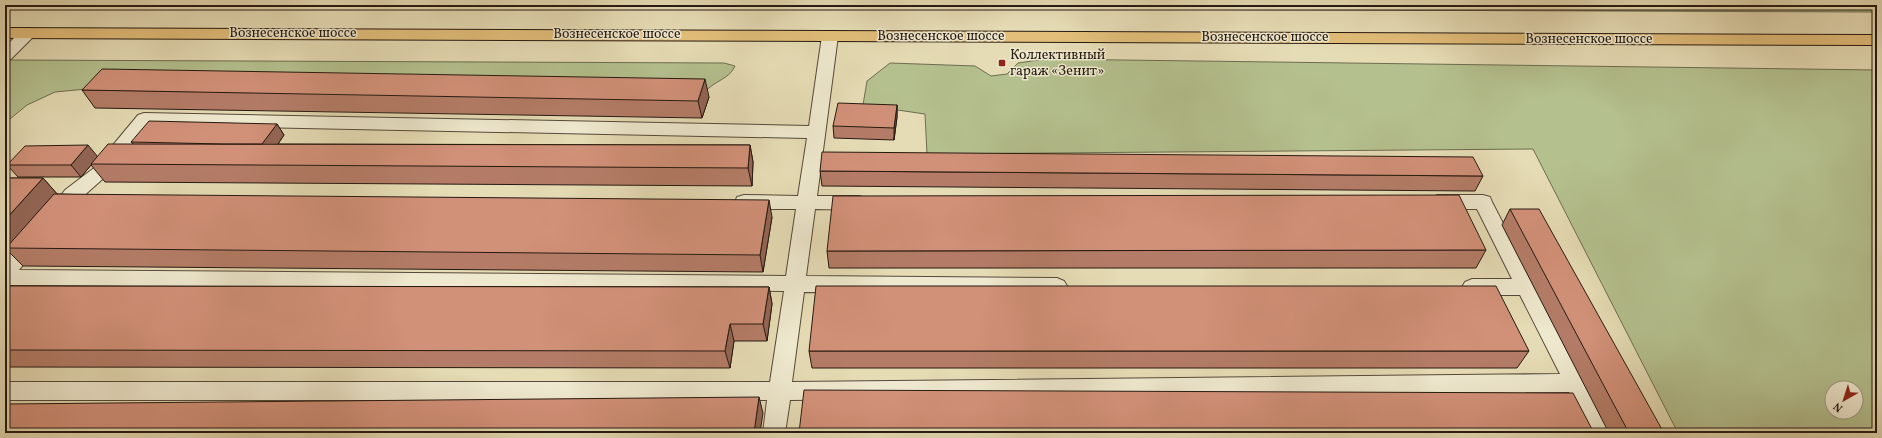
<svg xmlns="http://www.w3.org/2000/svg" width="1882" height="438" font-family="Vollkorn,serif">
	<rect width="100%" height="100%" fill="#e5dbb4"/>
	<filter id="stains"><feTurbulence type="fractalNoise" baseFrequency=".005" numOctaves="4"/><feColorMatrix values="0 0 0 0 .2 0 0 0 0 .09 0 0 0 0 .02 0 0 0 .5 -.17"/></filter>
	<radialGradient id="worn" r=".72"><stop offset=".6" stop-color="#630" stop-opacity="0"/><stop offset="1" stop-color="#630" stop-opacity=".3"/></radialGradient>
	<path fill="#b4c08e" stroke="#6d6d50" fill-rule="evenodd" d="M 523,5 L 1877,5 L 1877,12 L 533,7 Z
		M 1045,59 L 1877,70 L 1877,433 L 1678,433 L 1533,149 L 927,154 L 925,114 L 863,105 L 867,81 L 890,63 L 975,66 L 991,76 L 1007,74 L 1018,63 ZM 1832,388 L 1856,388 L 1856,412 L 1832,412 Z
		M 5,60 L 724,63 L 735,66 C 729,80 714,80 703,94 L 86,89 L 55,92 L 27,105 L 5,123 Z"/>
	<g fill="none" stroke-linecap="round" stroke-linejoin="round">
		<g stroke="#564a3a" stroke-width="2">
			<path id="lane" d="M 28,28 L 34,30 L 36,33 L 34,36 L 11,59 L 5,61 L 5,47 L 22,30 Z
				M 830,31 L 836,33 L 838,36 L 817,196 L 859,196 L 866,198 L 868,203 L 866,208 L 859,210 L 815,209 L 806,276 L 1057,278 L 1064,281 L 1067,286 L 1064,291 L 1057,294 L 804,292 L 792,382 L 1560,374 L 1520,295 L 1472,295 L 1465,292 L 1462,287 L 1465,282 L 1472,279 L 1512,279 L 1477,209 L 1438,209 L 1431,207 L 1429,202 L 1431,197 L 1438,195 L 1483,195 L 1490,197 L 1492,202 L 1612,433 L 1589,433 L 1569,392 L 790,400 L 785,433 L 763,433 L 767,400 L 5,400 L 5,382 L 770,382 L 784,291 L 5,285 L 5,260 C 15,248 25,229 41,234 L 44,239 L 19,270 L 786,276 L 796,209 L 744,209 L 737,207 L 735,202 L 737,197 L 744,195 L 798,196 L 807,138 L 149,125 L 106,176 L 79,200 L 64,218 L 57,220 L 50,218 L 48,213 L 65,190 L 94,168 L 138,115 L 144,113 L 809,126 L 822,36 L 824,33 Z"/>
		</g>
		<g stroke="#261a11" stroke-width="2">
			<path id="primary" d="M 5,28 L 1877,35 L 1877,45 L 5,38 Z"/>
		</g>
		<use href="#lane" fill="#eee8ce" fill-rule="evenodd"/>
		<use href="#primary" fill="#e2be7a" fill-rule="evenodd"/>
	</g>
	<path fill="#b47c67" stroke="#261a11" d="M 82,90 L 709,97 L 702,118 L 95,108 Z
		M 897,105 L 897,117 L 894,140 L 834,138 L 833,126 Z
		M 277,124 L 284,135 L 278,144 L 750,145 L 753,162 L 752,186 L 105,182 L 91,165 L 81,177 L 18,177 L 7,165 L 97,157 L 133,144 L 131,142 Z
		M 820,171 L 1483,176 L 1475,191 L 822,186 Z
		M 5,178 L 43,178 L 57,194 L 772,217 L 763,272 L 23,266 L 9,252 L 5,256 Z
		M 1510,209 L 1664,433 L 1609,433 L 1502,225 Z
		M 1486,250 L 1476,268 L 829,268 L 827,251 Z
		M 5,286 L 769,287 L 772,304 L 767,341 L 734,341 L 730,368 L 5,367 Z
		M 809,351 L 1529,351 L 1517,368 L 812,368 Z"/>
	<path fill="#926554" stroke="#261a11" d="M 705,79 L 709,97 L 702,118 L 698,101 Z
		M 897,105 L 897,117 L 894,140 L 894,128 Z
		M 277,124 L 284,135 L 269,157 L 261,145 Z
		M 88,145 L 98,157 L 81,177 L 71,165 Z
		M 750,145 L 753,162 L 752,186 L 748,168 Z
		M 43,178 L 59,196 L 6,248 L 9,252 L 5,256 L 5,220 Z
		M 769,200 L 772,217 L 763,272 L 760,255 Z
		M 769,287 L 772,304 L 767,341 L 763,324 Z
		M 730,324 L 734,341 L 730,368 L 725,351 Z
		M 759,397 L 763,413 L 760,433 L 754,433 Z"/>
	<path fill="#d19078" stroke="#261a11" d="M 102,69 L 705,79 L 698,101 L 82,90 Z
		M 838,103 L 897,105 L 894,128 L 833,126 Z
		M 149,121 L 277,124 L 262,144 L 223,144 L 131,142 Z
		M 108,144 L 750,145 L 748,168 L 91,164 Z
		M 88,145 L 71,165 L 7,165 L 25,146 Z
		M 822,152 L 1473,157 L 1483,176 L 820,171 Z
		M 5,178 L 43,178 L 5,220 Z
		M 54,194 L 769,200 L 760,255 L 6,248 Z
		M 1459,195 L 1486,250 L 827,251 L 833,196 Z
		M 1510,209 L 1539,209 L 1664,433 L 1629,433 Z
		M 5,286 L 769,287 L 763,324 L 730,324 L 725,351 L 5,350 Z
		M 816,286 L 1496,286 L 1529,351 L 809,351 Z
		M 804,390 L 1573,393 L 1594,433 L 799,433 Z
		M 759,397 L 754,433 L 5,433 L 5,404 Z"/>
	<rect fill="#8f2418" stroke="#eee8ce" stroke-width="1.5" x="998" y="59" width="8" height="8" rx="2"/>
	<g text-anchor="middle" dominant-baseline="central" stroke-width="3" stroke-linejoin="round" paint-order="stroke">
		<g font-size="14" fill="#261a11" stroke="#eee8ce">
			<text x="293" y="33">Вознесенское шоссе</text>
			<text x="617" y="34">Вознесенское шоссе</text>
			<text x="941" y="36">Вознесенское шоссе</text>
			<text x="1265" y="37">Вознесенское шоссе</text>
			<text x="1589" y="39">Вознесенское шоссе</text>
		</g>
		<g font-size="14" fill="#261a11" stroke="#eee8ce" text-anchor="start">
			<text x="1010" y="55">Коллективный<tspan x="1010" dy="16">гараж «Зенит»</tspan></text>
		</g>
	</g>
	<rect width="1882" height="438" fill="none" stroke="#e5dbb4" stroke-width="20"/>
	<rect x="6" y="6" width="1870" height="426" fill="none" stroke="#261a11" stroke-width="2"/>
	<rect x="10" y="10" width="1862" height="418" fill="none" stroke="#261a11"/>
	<g transform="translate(1844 400) rotate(219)"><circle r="19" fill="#eee8ce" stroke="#9e9682"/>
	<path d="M0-3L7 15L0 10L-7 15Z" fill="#8f2418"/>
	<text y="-6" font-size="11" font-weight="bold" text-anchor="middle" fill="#261a11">N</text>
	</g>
	<rect width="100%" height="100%" filter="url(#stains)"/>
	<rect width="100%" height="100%" fill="url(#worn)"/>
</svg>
